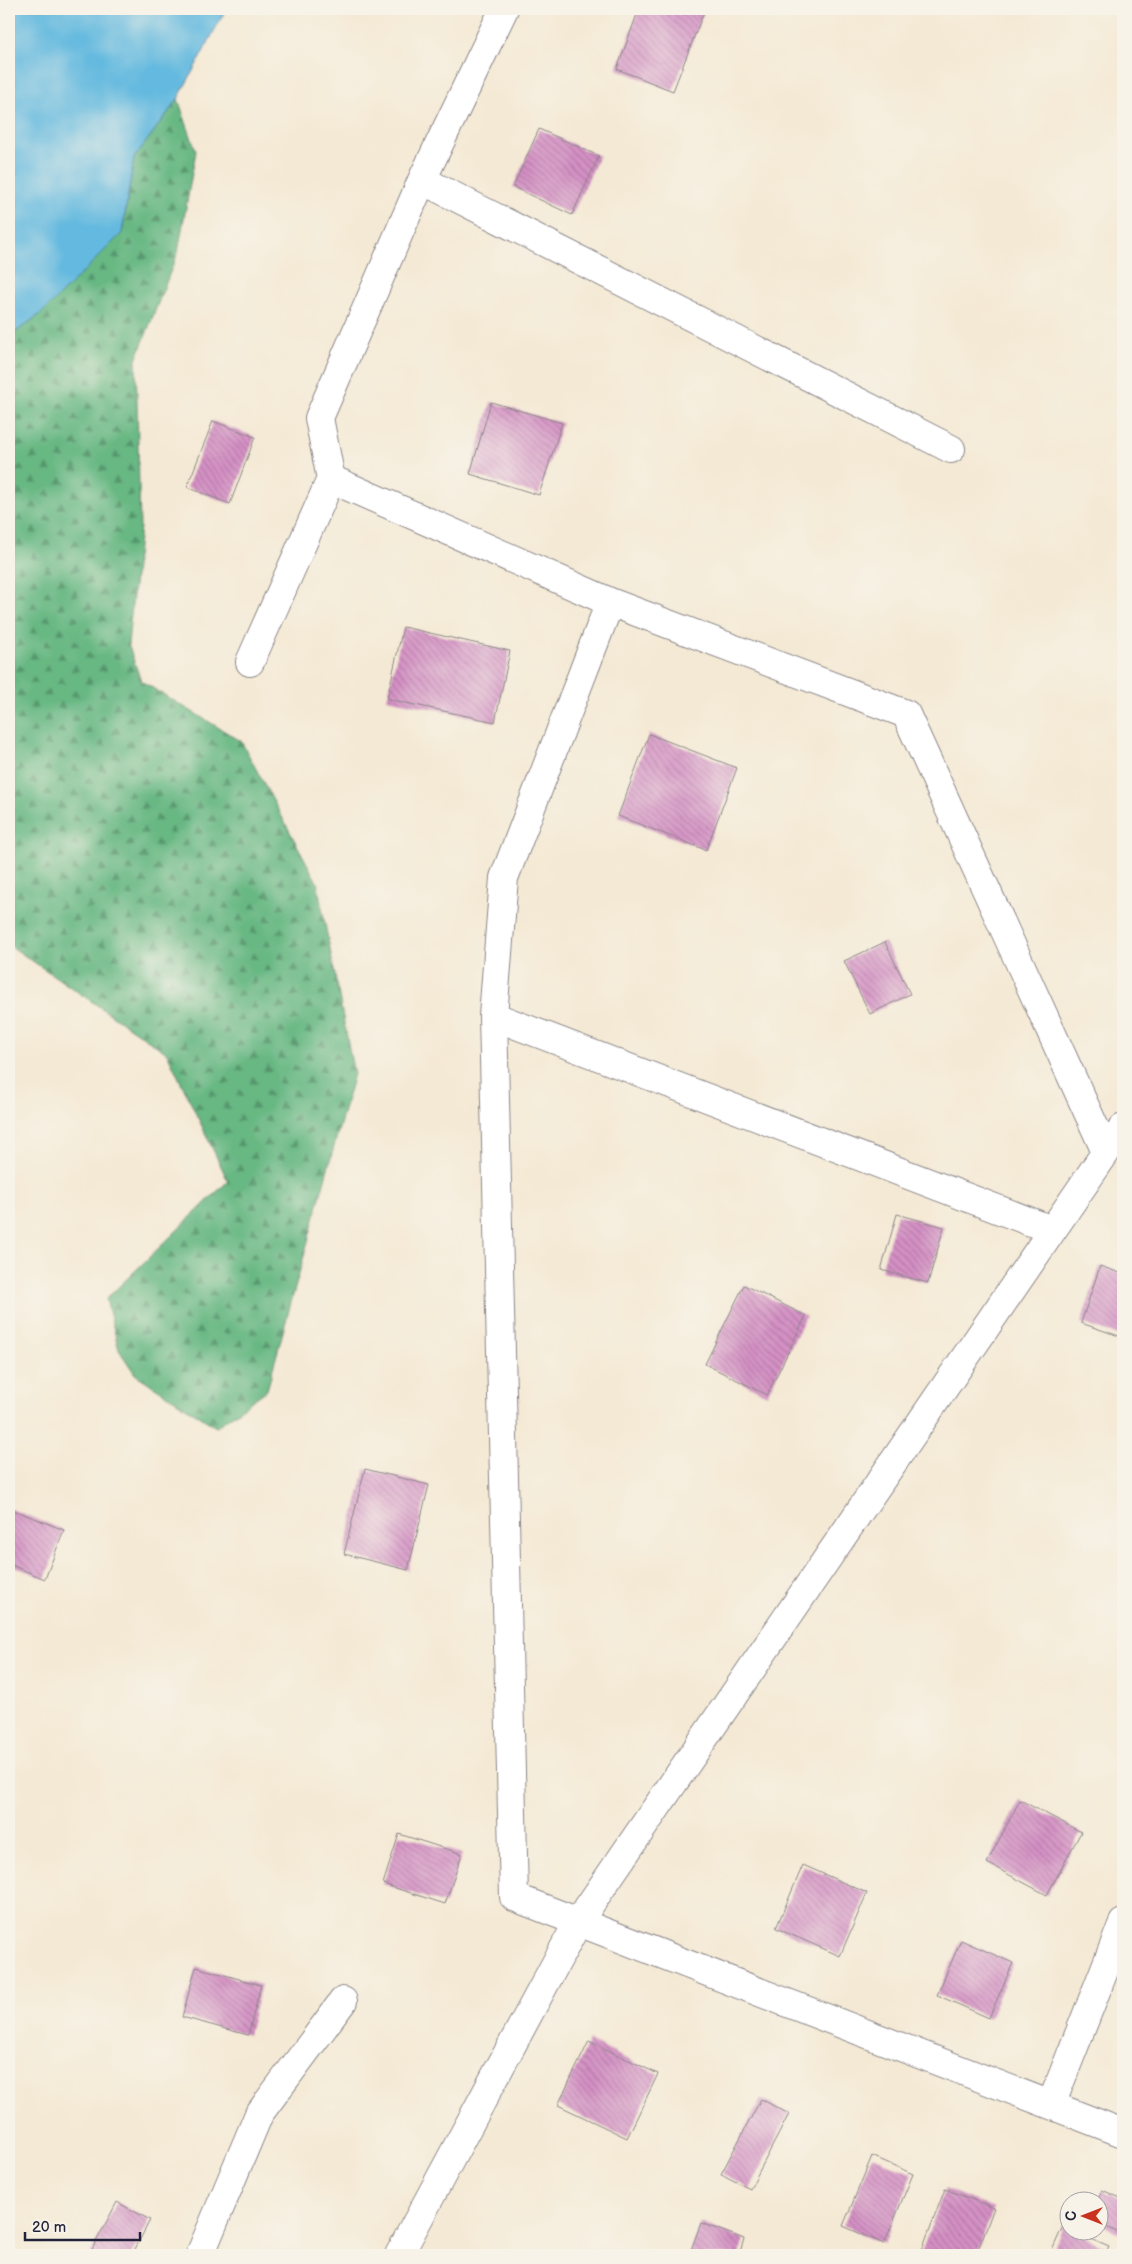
<svg xmlns="http://www.w3.org/2000/svg" width="1132" height="2264" font-family="'Balsamiq Sans',sans-serif">
	<defs>
		<pattern id="forest-firs" width="22" height="20" patternUnits="userSpaceOnUse" patternTransform="scale(1.25)"><rect width="22" height="20" fill="#68b883"/><path d="M5 1l3.5 6h-7zM16 11l3.5 6h-7z" fill="#55956c"/></pattern>
		<pattern id="building-back-hatch" width="6" height="6" patternUnits="userSpaceOnUse" patternTransform="scale(1.25)"><rect width="6" height="6" fill="#d591c5"/><path d="M-1 5l2 2M0 0l6 6M5-1l2 2" fill="none" stroke="#ac76a1"/></pattern>
	</defs>
	<rect width="100%" height="100%" fill="#f7f3e8"/>
	<filter id="ink" filterUnits="userSpaceOnUse"><feTurbulence type="fractalNoise" baseFrequency=".02" numOctaves="2"/><feDisplacementMap in="SourceGraphic" scale="10" xChannelSelector="R" yChannelSelector="G"/><feConvolveMatrix kernelMatrix="1 2 1 2 8 2 1 2 1" color-interpolation-filters="sRGB"/></filter>
	<filter id="wash" filterUnits="userSpaceOnUse"><feTurbulence type="fractalNoise" baseFrequency=".0096" numOctaves="4" result="noise"/><feDisplacementMap in="SourceGraphic" scale="20" xChannelSelector="R" yChannelSelector="G"/><feGaussianBlur stdDeviation="1.12" result="paint"/><feColorMatrix in="noise" values="0 0 0 0 0 0 0 0 0 0 0 0 0 0 0 0 0 1.4 0 .05"/><feComposite in="paint" operator="in"/></filter>
	<g filter="url(#wash)">
		<rect width="100%" height="100%" fill="#f4e9d4"/>
		<path fill="url(#forest-firs)" stroke="#456d5f" d="M 178,99 L 196,151 L 178,252 L 136,360 L 140,527 L 128,644 L 141,681 L 241,741 L 317,882 L 354,1074 L 267,1390 L 216,1427 L 135,1374 L 119,1350 L 106,1299 L 228,1181 L 167,1053 L 9,945 L 9,337 L 43,312 L 122,233 L 134,158 Z"/>
		<path fill="#63b9df" stroke="#426e8d" d="M 9,9 L 226,9 L 178,99 L 134,158 L 122,233 L 43,312 L 9,337 Z"/>
		<g id="blocks">
			<path fill="url(#building-back-hatch)" d="M 639,9 L 705,9 L 673,91 L 617,69 Z
				M 539,129 L 599,156 L 572,215 L 513,187 Z
				M 491,402 L 562,423 L 539,495 L 470,474 Z
				M 213,421 L 255,437 L 230,504 L 187,487 Z
				M 403,627 L 510,651 L 495,722 L 387,699 Z
				M 649,734 L 737,768 L 706,850 L 618,816 Z
				M 885,942 L 910,994 L 870,1014 L 844,961 Z
				M 897,1214 L 944,1227 L 928,1283 L 881,1270 Z
				M 1100,1266 L 1123,1274 L 1123,1332 L 1122,1337 L 1081,1323 Z
				M 744,1285 L 806,1316 L 767,1395 L 705,1364 Z
				M 365,1469 L 429,1485 L 408,1570 L 344,1554 Z
				M 9,1508 L 64,1530 L 45,1579 L 9,1564 Z
				M 1020,1800 L 1081,1832 L 1047,1895 L 987,1863 Z
				M 399,1834 L 462,1854 L 445,1904 L 383,1884 Z
				M 803,1865 L 867,1893 L 840,1956 L 776,1928 Z
				M 961,1940 L 1013,1963 L 989,2018 L 937,1995 Z
				M 196,1967 L 261,1985 L 248,2035 L 182,2017 Z
				M 589,2041 L 658,2074 L 627,2138 L 558,2105 Z
				M 761,2099 L 789,2114 L 750,2189 L 721,2174 Z
				M 872,2156 L 913,2174 L 884,2244 L 843,2226 Z
				M 945,2189 L 994,2208 L 976,2255 L 920,2255 Z
				M 1102,2190 L 1123,2199 L 1123,2223 L 1119,2233 L 1100,2224 L 1100,2202 L 1097,2202 Z
				M 117,2202 L 150,2220 L 132,2255 L 89,2255 Z
				M 701,2223 L 744,2239 L 739,2255 L 689,2255 Z
				M 1063,2226 L 1070,2229 L 1070,2232 L 1074,2232 L 1109,2247 L 1105,2255 L 1050,2255 Z"/>
		</g>
	</g>
	<g filter="url(#ink)">
		<use href="#blocks" fill-opacity="0" stroke="#8b8688" stroke-width="1"/>
		<g fill="none" stroke-linecap="round" stroke-linejoin="round">
			<g stroke="#8b8688" stroke-width="30">
				<path id="minor" d="M 504,9 L 422,180 L 319,418 L 331,479 L 610,602 L 504,878 L 493,1016 L 514,1897 L 1123,2133
					M 422,180 L 951,449
					M 250,662 L 331,479
					M 493,1016 L 1052,1230
					M 1106,1152 L 1123,1128
					M 1051,2105 L 1123,1923
					M 200,2255 L 259,2114 L 343,2001
					M 399,2255 L 578,1922 L 1106,1152 L 906,714 L 610,602"/>
			</g>
			<use href="#minor" stroke="#fff" stroke-width="28"/>
		</g>
	</g>
	<rect width="1132" height="2264" fill="none" stroke="#f7f3e8" stroke-width="30"/>
	<g transform="translate(1084 2216) rotate(270)"><circle r="24" fill="#f7f3e8" stroke="#a29fa3"/>
	<path d="M0-4L9 19L0 12L-9 19Z" fill="#c8321e"/>
	<text y="-8" font-size="14" font-weight="bold" text-anchor="middle" fill="#22223b">С</text>
	</g>
	<path d="M25 2232v8h115v-8" fill="none" stroke="#22223b" stroke-width="2.5"/>
	<text x="32" y="2232" font-size="15" fill="#22223b" stroke="#f7f3e8" stroke-width="4" paint-order="stroke">20 m</text>
</svg>
